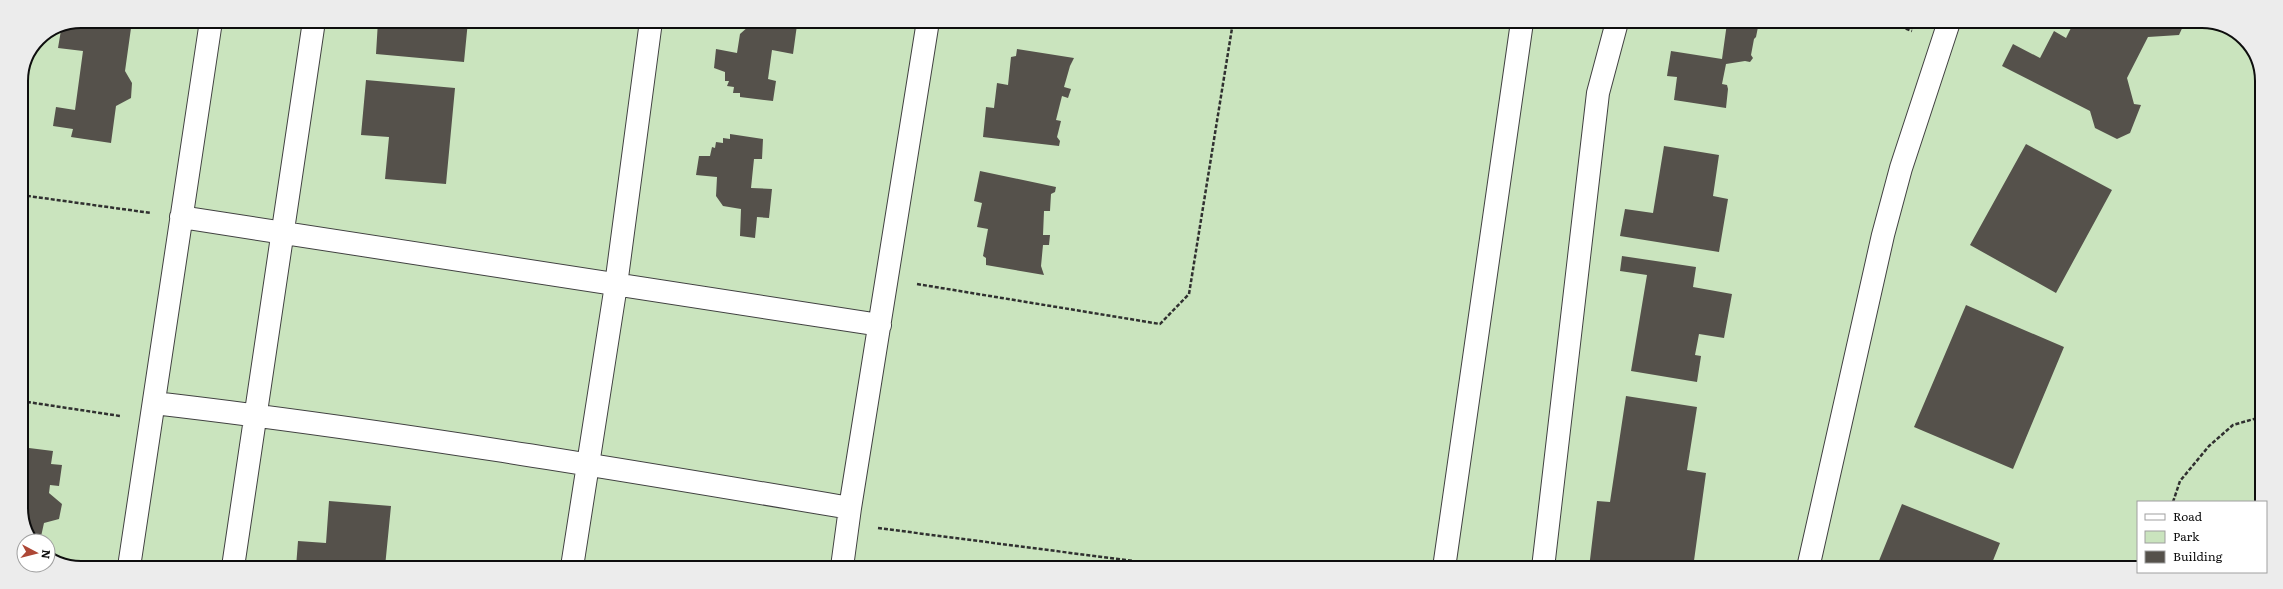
<svg xmlns="http://www.w3.org/2000/svg" width="2283" height="589" font-family="Literata,serif">
	<rect width="100%" height="100%" fill="#fdfdf0"/>
	<path fill="#cae4be" d="M 81,21 L 2214,22 L 2247,41 L 2262,77 L 2261,502 L 2138,502 L 2138,568 L 69,567 L 48,554 L 48,541 L 33,541 L 21,515 L 21,81 L 39,39 Z"/>
	<path fill="#55514b" d="M 95,21 L 132,21 L 125,71 L 132,83 L 131,98 L 116,106 L 111,143 L 71,137 L 73,129 L 53,126 L 56,107 L 75,110 L 83,51 L 58,48 L 61,30 L 75,24 L 94,27 Z
		M 378,21 L 468,21 L 464,62 L 376,54 Z
		M 770,21 L 786,21 L 786,24 L 797,25 L 793,54 L 772,50 L 768,79 L 776,81 L 773,101 L 740,97 L 740,93 L 733,93 L 734,87 L 727,86 L 729,81 L 725,81 L 725,72 L 714,68 L 716,49 L 737,53 L 740,34 L 749,26 L 768,27 Z
		M 2074,22 L 2185,22 L 2179,35 L 2148,37 L 2127,78 L 2134,104 L 2141,105 L 2130,133 L 2117,139 L 2095,128 L 2090,111 L 2002,66 L 2013,44 L 2040,58 L 2054,31 L 2066,38 Z
		M 1727,23 L 1758,27 L 1756,37 L 1754,39 L 1751,55 L 1753,58 L 1750,62 L 1745,61 L 1726,64 L 1722,84 L 1727,85 L 1728,89 L 1726,108 L 1674,100 L 1677,77 L 1667,76 L 1671,51 L 1722,59 Z
		M 1017,49 L 1074,58 L 1070,66 L 1064,87 L 1071,89 L 1068,98 L 1062,96 L 1056,120 L 1061,121 L 1057,137 L 1060,141 L 1059,146 L 983,137 L 986,107 L 994,108 L 997,83 L 1008,85 L 1011,57 L 1016,56 Z
		M 366,80 L 455,88 L 446,184 L 385,179 L 389,137 L 361,135 Z
		M 730,134 L 763,139 L 762,159 L 754,159 L 751,188 L 772,189 L 769,218 L 757,217 L 755,238 L 740,236 L 741,209 L 723,206 L 716,196 L 717,177 L 696,175 L 699,156 L 710,156 L 712,147 L 715,148 L 716,142 L 723,143 L 723,138 L 730,139 Z
		M 2026,144 L 2112,190 L 2056,293 L 1970,245 Z
		M 1664,146 L 1719,155 L 1713,196 L 1728,199 L 1719,252 L 1620,236 L 1625,209 L 1653,213 Z
		M 980,171 L 1056,187 L 1055,192 L 1051,194 L 1050,211 L 1044,211 L 1043,235 L 1050,235 L 1049,245 L 1043,245 L 1041,266 L 1044,275 L 986,265 L 986,258 L 983,256 L 988,229 L 977,227 L 982,203 L 974,201 Z
		M 1622,256 L 1696,267 L 1693,287 L 1732,294 L 1724,338 L 1699,334 L 1695,355 L 1701,356 L 1697,382 L 1631,371 L 1647,275 L 1620,271 Z
		M 1966,305 L 2064,347 L 2013,469 L 1914,427 Z
		M 1626,396 L 1697,407 L 1687,470 L 1706,473 L 1693,568 L 1589,568 L 1597,501 L 1610,502 Z
		M 21,447 L 53,451 L 51,464 L 62,465 L 59,486 L 50,485 L 49,493 L 62,504 L 59,519 L 44,523 L 40,541 L 33,541 L 21,515 Z
		M 329,501 L 391,506 L 385,567 L 296,567 L 298,541 L 326,543 Z
		M 1902,504 L 2000,543 L 1990,568 L 1876,568 Z
		M 683,561 L 719,566 L 719,567 L 682,567 Z"/>
	<g fill="none" stroke-linecap="round" stroke-linejoin="round">
		<g stroke="#414141" stroke-width="24">
			<path id="minor" d="M 181,217 L 880,325
				M 154,403 C 387,430 619,469 850,508
				M 129,567 L 211,21
				M 233,567 L 314,21
				M 572,567 L 616,285 L 651,21
				M 842,567 L 850,508 L 928,21
				M 1444,568 L 1522,22
				M 1543,568 L 1598,93 L 1617,22
				M 1808,568 L 1883,235 L 1901,168 L 1949,22"/>
		</g>
		<path stroke="#303030" stroke-width="2.5" stroke-dasharray="4 2" stroke-linecap="butt" d="M 1889,22 L 1912,31
			M 21,195 L 151,213
			M 917,284 L 1160,324 L 1189,294 L 1233,22
			M 21,401 L 120,416
			M 2173,502 L 2180,481 L 2209,446 L 2233,425 L 2261,417
			M 878,528 L 1133,561 L 1136,567"/>
		<use href="#minor" stroke="#fff" stroke-width="22"/>
	</g>
	<path d="M0 0H2283V589H0ZM81 28H2202A53 53 0 0 1 2255 81V508A53 53 0 0 1 2202 561H81A53 53 0 0 1 28 508V81A53 53 0 0 1 81 28Z" fill="#ececec" fill-rule="evenodd"/>
	<path fill="none" stroke="#0e0e0e" stroke-width="2" d="M81 28H2202A53 53 0 0 1 2255 81V508A53 53 0 0 1 2202 561H81A53 53 0 0 1 28 508V81A53 53 0 0 1 81 28Z"/>
	<rect x="2137" y="501" width="130" height="72" fill="#ffffff" stroke="#9f9f9f"/>
	<rect x="2145" y="514" width="20" height="6" fill="#ffffff" stroke="#9f9f9f"/>
	<text x="2173" y="521" font-size="12" fill="#0e0e0e">Road</text>
	<rect x="2145" y="531" width="20" height="12" fill="#cae4be" stroke="#9f9f9f"/>
	<text x="2173" y="541" font-size="12" fill="#0e0e0e">Park</text>
	<rect x="2145" y="551" width="20" height="12" fill="#55514b" stroke="#9f9f9f"/>
	<text x="2173" y="561" font-size="12" fill="#0e0e0e">Building</text>
	<g transform="translate(36 553) rotate(97)"><circle r="19" fill="#ffffff" stroke="#9f9f9f"/>
	<path d="M0-3L7 15L0 10L-7 15Z" fill="#ad4736"/>
	<text y="-6" font-size="11" font-weight="bold" text-anchor="middle" fill="#0e0e0e">N</text>
	</g>
</svg>
